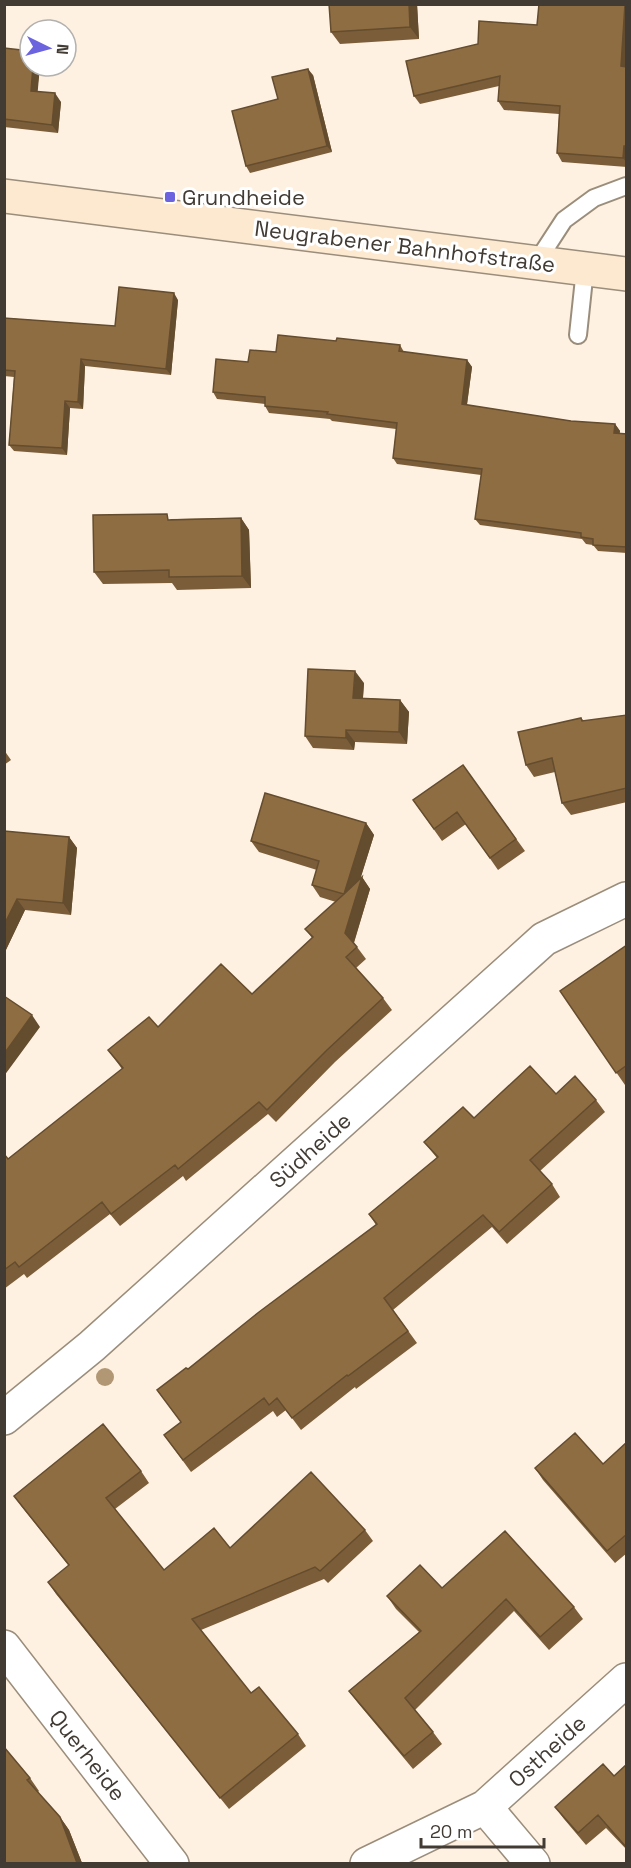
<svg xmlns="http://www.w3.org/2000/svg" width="631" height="1868" font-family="'Space Grotesk',sans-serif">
	<rect width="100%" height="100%" fill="#fef1e2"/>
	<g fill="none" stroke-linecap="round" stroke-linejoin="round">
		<g stroke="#9b8d7b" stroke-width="20">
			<path id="lane" d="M 536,263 L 564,220 L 594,198 L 626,186
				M 578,335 L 585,269"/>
		</g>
		<g stroke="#9b8d7b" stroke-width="36">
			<path id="street" d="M 4,1418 L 92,1346 L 544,939 L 626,899
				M 4,1647 L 172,1864
				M 485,1807 L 533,1864
				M 367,1864 L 485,1807 L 626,1680"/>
		</g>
		<g stroke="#9b8d7b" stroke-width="36">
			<path id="secondary" d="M 4,196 L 626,274"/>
		</g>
		<use href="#lane" stroke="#fff" stroke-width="16"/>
		<use href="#street" stroke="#fff" stroke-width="33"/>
		<use href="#secondary" stroke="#fde9d0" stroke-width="33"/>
	</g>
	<circle fill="#b29774" cx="105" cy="1377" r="9"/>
	<path fill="#7b5e39" d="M 417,4 L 419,39 L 340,44 L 331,32 Z
		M 627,4 L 627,167 L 562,162 L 557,153 L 559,114 L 504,110 L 498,101 L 499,86 L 420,104 L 414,96 L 478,44 L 537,25 Z
		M 4,48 L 40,66 L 37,91 L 61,102 L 58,133 L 4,127 Z
		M 313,75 L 332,152 L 250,173 L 246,166 L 278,99 Z
		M 178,300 L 171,375 L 85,366 L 83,409 L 70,408 L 67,455 L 14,451 L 9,445 L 14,377 L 4,376 L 4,308 L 6,311 L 5,318 L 115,326 Z
		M 336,341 L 400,345 L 404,352 L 467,360 L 472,367 L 467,405 L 571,421 L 615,424 L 620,431 L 619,433 L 627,434 L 627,553 L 598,551 L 593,545 L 586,544 L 582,539 L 480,525 L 475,519 L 481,475 L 397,464 L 393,458 L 396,429 L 332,421 L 330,419 L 269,413 L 265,406 L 265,404 L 217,399 L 213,392 L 248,362 L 276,352 Z
		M 241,518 L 249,530 L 251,588 L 177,590 L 172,583 L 103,584 L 94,572 L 171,519 Z
		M 364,683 L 363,698 L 400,700 L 409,712 L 407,744 L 355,742 L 354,750 L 313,748 L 305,736 Z
		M 627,715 L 627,802 L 571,815 L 562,803 L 555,772 L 534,777 L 526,765 L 581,718 L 584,721 Z
		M 4,750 L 11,760 L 4,765 Z
		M 463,765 L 525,851 L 498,870 L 466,824 L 442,841 L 413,800 Z
		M 366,823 L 374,835 L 360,879 L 362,877 L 370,889 L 354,943 L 366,959 L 356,968 L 383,998 L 392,1010 L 335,1062 L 276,1122 L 268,1114 L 186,1181 L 183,1176 L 120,1226 L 110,1214 L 27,1278 L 24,1274 L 4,1289 L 4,1154 L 8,1159 L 122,1069 L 108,1050 L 158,1027 L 252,994 L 312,938 L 305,929 L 336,902 L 320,897 L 312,885 L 317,870 L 259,852 L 251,841 Z
		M 4,831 L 69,837 L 77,848 L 71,915 L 25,910 L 4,954 Z
		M 627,945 L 627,1084 L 625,1085 L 560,991 Z
		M 556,1094 L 596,1100 L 605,1112 L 540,1171 L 552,1184 L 560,1197 L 507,1244 L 492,1227 L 393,1310 L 417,1343 L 356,1389 L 355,1387 L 301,1430 L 286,1410 L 277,1417 L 273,1411 L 191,1472 L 164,1435 L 181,1422 L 157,1390 L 188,1369 L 376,1225 L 369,1214 L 437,1158 L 424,1142 L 474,1118 Z
		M 627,1442 L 627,1553 L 615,1563 L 543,1480 L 535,1468 L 603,1464 Z
		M 141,1471 L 149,1483 L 115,1509 L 164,1570 L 230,1548 L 365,1530 L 373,1541 L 328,1583 L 324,1579 L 201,1630 L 251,1693 L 298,1734 L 306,1746 L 229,1809 L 56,1594 L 48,1582 L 69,1566 L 22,1507 L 14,1496 Z
		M 442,1588 L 574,1607 L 583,1619 L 549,1650 L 514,1611 L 415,1710 L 433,1732 L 442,1744 L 413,1769 L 358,1703 L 349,1691 L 419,1632 L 396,1609 L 387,1596 Z
		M 4,1747 L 30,1778 L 39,1791 L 38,1792 L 60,1817 L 69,1830 L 82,1863 L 4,1863 Z
		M 627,1764 L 627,1850 L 606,1828 L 586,1845 L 564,1819 L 555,1807 L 614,1776 Z"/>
	<path fill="#644c2e" d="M 409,4 L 417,4 L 419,39 L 410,27 Z
		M 625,4 L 627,4 L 627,74 L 621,66 Z
		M 33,66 L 40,66 L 37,99 L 31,91 Z
		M 308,69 L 313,75 L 332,152 L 327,146 Z
		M 55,93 L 61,102 L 58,133 L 52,125 Z
		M 624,146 L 627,150 L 627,163 L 623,158 Z
		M 174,293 L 178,300 L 171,375 L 166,369 Z
		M 4,308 L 6,311 L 5,324 Z
		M 81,359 L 85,366 L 83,409 L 78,402 Z
		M 467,360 L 472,367 L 466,411 L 462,404 Z
		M 65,401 L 70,408 L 67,455 L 62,448 Z
		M 615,424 L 620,431 L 619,440 L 614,433 Z
		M 241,518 L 249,530 L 251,588 L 242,576 Z
		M 355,671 L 364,683 L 362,710 L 353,698 Z
		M 400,700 L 409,712 L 407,744 L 399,732 Z
		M 346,730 L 355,742 L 354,750 L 346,738 Z
		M 366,823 L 374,835 L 352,906 L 344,894 Z
		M 69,837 L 77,848 L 71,915 L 63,903 Z
		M 362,877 L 370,889 L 353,945 L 345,933 Z
		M 17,899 L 25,910 L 4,954 L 4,925 Z
		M 32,1015 L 40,1027 L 4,1076 L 4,1054 Z
		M 60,1817 L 69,1830 L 82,1863 L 77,1863 Z"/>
	<path fill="#8f6d42" stroke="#644c2e" stroke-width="1.5" d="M 329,4 L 409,4 L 410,27 L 331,32 Z
		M 539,4 L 625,4 L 621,66 L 627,67 L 627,146 L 624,146 L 623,158 L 557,153 L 560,106 L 498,101 L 500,76 L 414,96 L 406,61 L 478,44 L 479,21 L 537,25 Z
		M 4,48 L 30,51 L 30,66 L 33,66 L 31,91 L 55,93 L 52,125 L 4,119 Z
		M 308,69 L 327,146 L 246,166 L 232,111 L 278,99 L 272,77 Z
		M 119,287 L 174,293 L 166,369 L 81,359 L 78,402 L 65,401 L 62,448 L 9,445 L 15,371 L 4,370 L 4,318 L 115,326 Z
		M 278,335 L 336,341 L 337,338 L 400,345 L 399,351 L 467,360 L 462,404 L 571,421 L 615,424 L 614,433 L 627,434 L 627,547 L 593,545 L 593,539 L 581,537 L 581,533 L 475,519 L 482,469 L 393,458 L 397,423 L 327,414 L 328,412 L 265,406 L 265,397 L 213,392 L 216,359 L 248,362 L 250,350 L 276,352 Z
		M 167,514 L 168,520 L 241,518 L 242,576 L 169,577 L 169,570 L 94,572 L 93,515 Z
		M 308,669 L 355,671 L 353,698 L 400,700 L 399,732 L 346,730 L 346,738 L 305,736 Z
		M 627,715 L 627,788 L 562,803 L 552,758 L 526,765 L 518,732 L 581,718 L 582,721 Z
		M 463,765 L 516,839 L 490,858 L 457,812 L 434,829 L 413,800 Z
		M 265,793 L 366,823 L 344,894 L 362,877 L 345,933 L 357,947 L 346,957 L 383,998 L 327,1050 L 267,1110 L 259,1102 L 178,1169 L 175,1165 L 111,1214 L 102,1202 L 19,1267 L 15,1262 L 4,1270 L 4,1154 L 8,1159 L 123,1068 L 108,1050 L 149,1017 L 158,1027 L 221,964 L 252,994 L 313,937 L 305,929 L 344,894 L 312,885 L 319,861 L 251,841 Z
		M 4,831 L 69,837 L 63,903 L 17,899 L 4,925 Z
		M 627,945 L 627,1065 L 616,1073 L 560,991 Z
		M 4,996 L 32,1015 L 4,1054 Z
		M 530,1066 L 556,1094 L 575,1076 L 596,1100 L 530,1160 L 552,1184 L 499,1232 L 483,1215 L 384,1298 L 408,1331 L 348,1376 L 347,1375 L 292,1418 L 277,1398 L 269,1405 L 264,1398 L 183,1460 L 164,1435 L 181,1422 L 157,1390 L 186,1368 L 188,1369 L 259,1312 L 377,1224 L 369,1214 L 438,1157 L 424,1142 L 463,1107 L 474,1118 Z
		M 103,1424 L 141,1471 L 106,1498 L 164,1570 L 214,1528 L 230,1548 L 311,1472 L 365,1530 L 320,1571 L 315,1567 L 192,1619 L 251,1693 L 259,1687 L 298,1734 L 220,1798 L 48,1582 L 69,1565 L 14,1496 Z
		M 575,1433 L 603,1464 L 627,1442 L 627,1534 L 607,1551 L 535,1468 Z
		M 505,1531 L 574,1607 L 540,1637 L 506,1599 L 405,1698 L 433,1732 L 404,1756 L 349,1691 L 421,1631 L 387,1596 L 420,1565 L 442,1588 Z
		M 4,1747 L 30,1778 L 27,1780 L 60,1817 L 77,1863 L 4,1863 Z
		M 603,1764 L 614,1776 L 627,1764 L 627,1848 L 598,1815 L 578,1833 L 555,1807 Z"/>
	<rect fill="#6c64de" stroke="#fff" stroke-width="2" x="164" y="191" width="12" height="12" rx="3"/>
	<g text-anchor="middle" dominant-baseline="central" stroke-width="6" stroke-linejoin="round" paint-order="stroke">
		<g font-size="22" fill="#413b34" stroke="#fff" text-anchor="start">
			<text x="182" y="197">Grundheide</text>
		</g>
		<g font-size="22" fill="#413b34" stroke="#fff">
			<text transform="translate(405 246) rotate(7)">Neugrabener Bahnhofstraße</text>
			<text transform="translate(310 1150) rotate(-42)">Südheide</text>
			<text transform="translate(547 1751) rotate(-42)">Ostheide</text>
			<text transform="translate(88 1755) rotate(52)">Querheide</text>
		</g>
	</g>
	<rect width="631" height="1868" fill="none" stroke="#413b34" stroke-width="12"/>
	<g transform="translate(48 48) rotate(95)"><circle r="28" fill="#ffffff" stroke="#b3b1ae" stroke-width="1.5"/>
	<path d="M0-4.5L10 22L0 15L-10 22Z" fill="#6c64de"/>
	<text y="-9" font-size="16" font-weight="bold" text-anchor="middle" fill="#413b34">N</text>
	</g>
	<path d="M421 1838v9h123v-9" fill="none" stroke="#413b34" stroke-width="3"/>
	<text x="430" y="1838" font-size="18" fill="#413b34" stroke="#ffffff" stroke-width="4.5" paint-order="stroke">20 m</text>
</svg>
